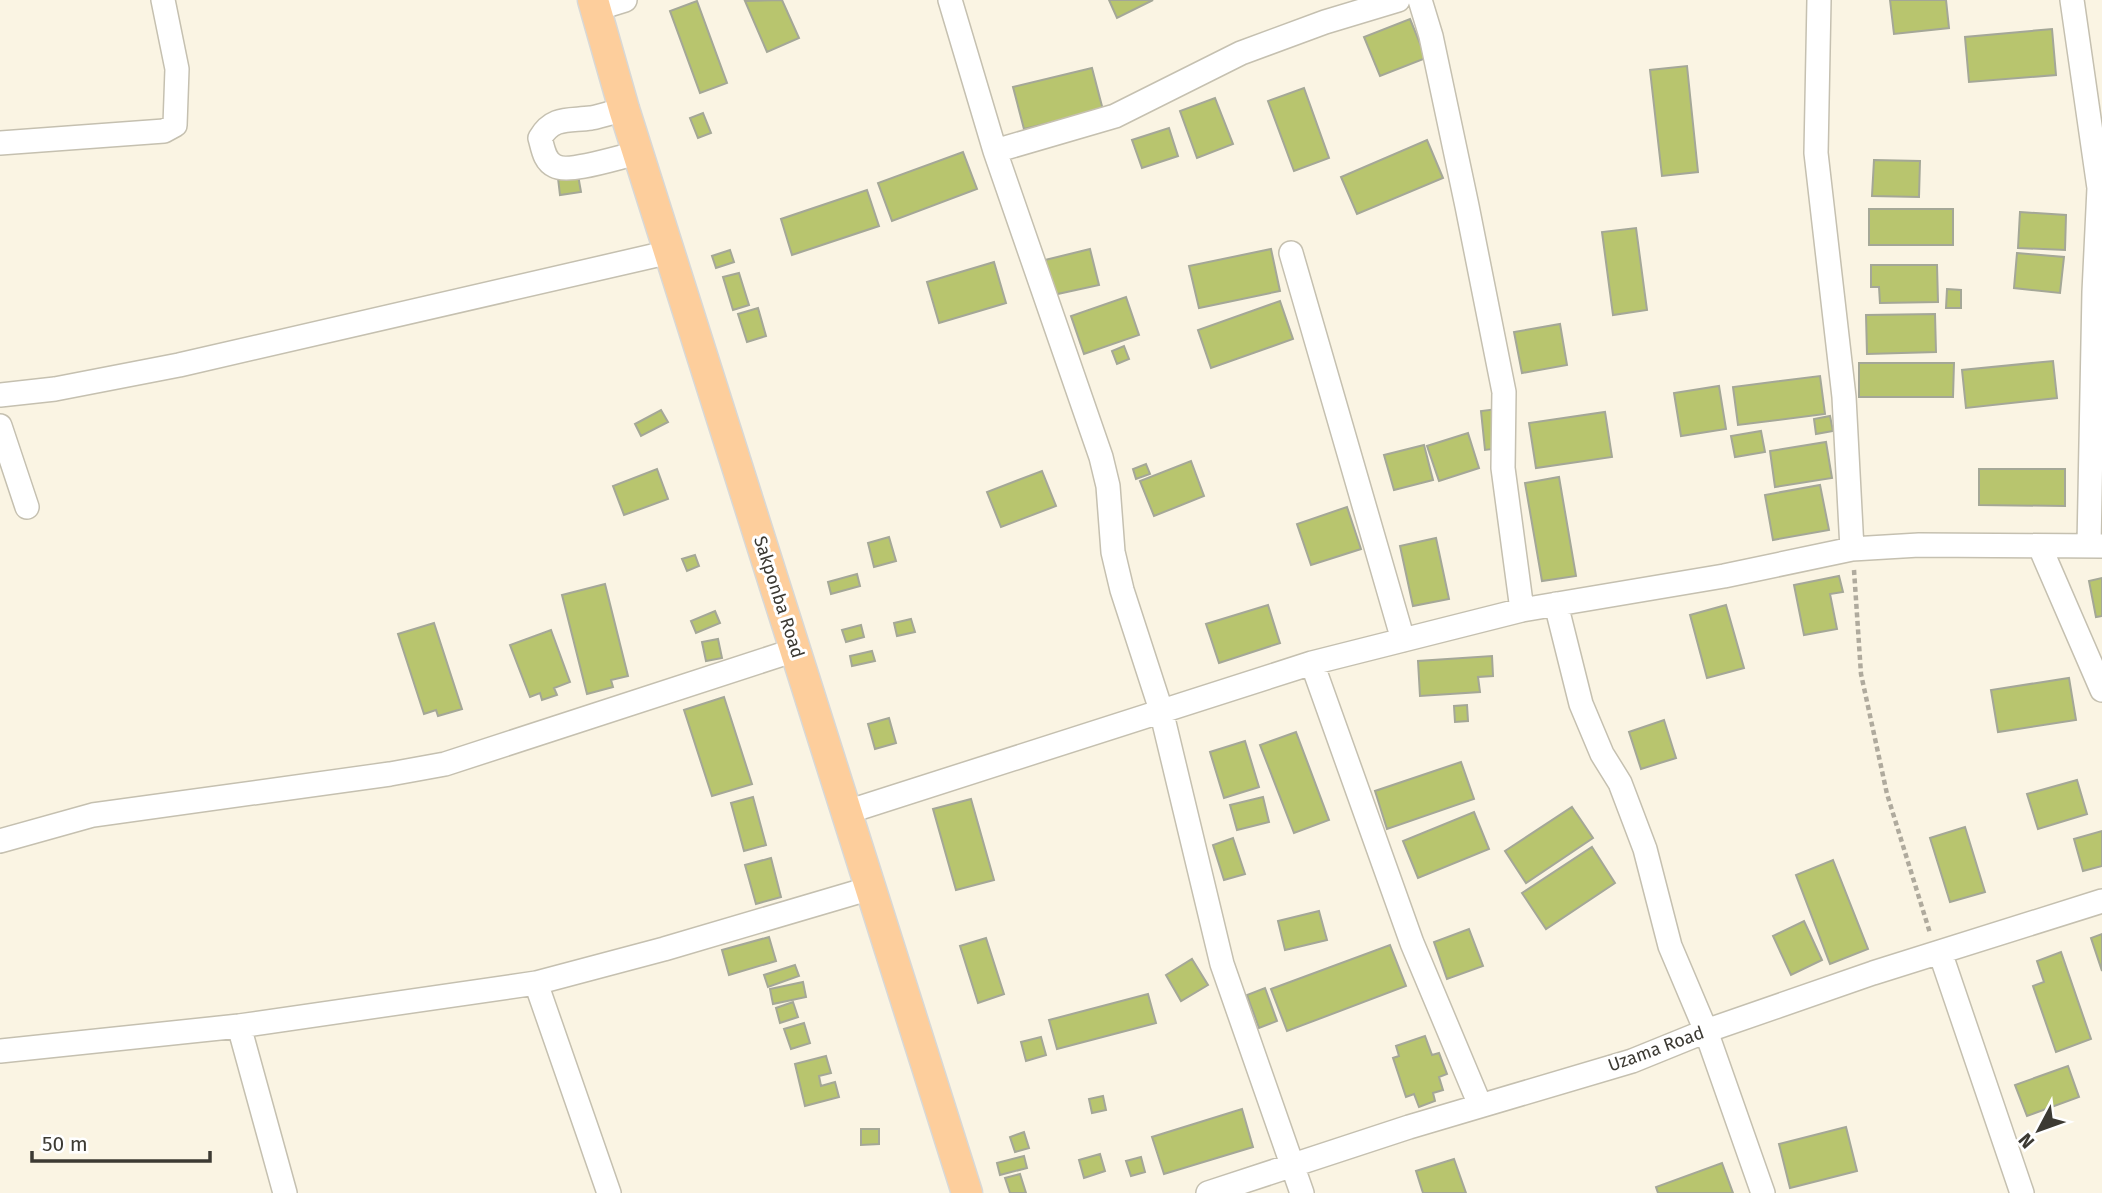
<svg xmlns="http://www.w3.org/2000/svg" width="2102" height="1193" font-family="'Fira Sans',sans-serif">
	<rect width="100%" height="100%" fill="#faf4e3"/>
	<path fill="#b8c56e" stroke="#a4a797" stroke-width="2" d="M 782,0 L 799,38 L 767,52 L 745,1 Z
		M 1109,0 L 1153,0 L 1117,18 Z
		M 1890,0 L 1946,0 L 1949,28 L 1894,34 Z
		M 697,1 L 727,83 L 700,93 L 670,11 Z
		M 1410,19 L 1426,58 L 1380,76 L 1364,37 Z
		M 2052,29 L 2056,75 L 1969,82 L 1965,37 Z
		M 1687,66 L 1698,172 L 1662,176 L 1650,70 Z
		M 1092,68 L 1103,110 L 1024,129 L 1013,87 Z
		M 1304,88 L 1329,158 L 1294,171 L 1268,101 Z
		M 1215,98 L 1233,144 L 1197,158 L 1180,111 Z
		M 703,113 L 711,133 L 698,138 L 690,118 Z
		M 1169,128 L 1178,156 L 1142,168 L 1132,140 Z
		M 1427,140 L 1443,178 L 1357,214 L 1341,177 Z
		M 963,152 L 977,189 L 892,221 L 878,183 Z
		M 1874,160 L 1920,161 L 1919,197 L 1872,196 Z
		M 578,175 L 581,192 L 560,195 L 558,178 Z
		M 867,190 L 879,226 L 792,255 L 781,219 Z
		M 1869,209 L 1953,209 L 1953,245 L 1869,245 Z
		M 2020,212 L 2066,215 L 2065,250 L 2018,248 Z
		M 1636,228 L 1647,310 L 1613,315 L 1602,232 Z
		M 1090,249 L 1099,285 L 1053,295 L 1045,260 Z
		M 1271,249 L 1280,291 L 1199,308 L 1189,266 Z
		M 730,250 L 734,262 L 716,268 L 712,256 Z
		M 2017,253 L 2064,257 L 2060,293 L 2014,288 Z
		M 994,262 L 1006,303 L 939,323 L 927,282 Z
		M 1871,265 L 1937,265 L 1938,302 L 1880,303 L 1879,287 L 1871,287 Z
		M 739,273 L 749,305 L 733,310 L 723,277 Z
		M 1947,289 L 1961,290 L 1961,308 L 1946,308 Z
		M 1126,297 L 1139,335 L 1084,354 L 1071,316 Z
		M 1280,301 L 1293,339 L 1211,368 L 1198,330 Z
		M 758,308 L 766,336 L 747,342 L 738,314 Z
		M 1935,314 L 1936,352 L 1867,354 L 1866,315 Z
		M 1560,324 L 1567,365 L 1522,373 L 1514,332 Z
		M 1124,346 L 1129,359 L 1117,364 L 1112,351 Z
		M 2053,361 L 2057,398 L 1966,408 L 1962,370 Z
		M 1859,363 L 1954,363 L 1953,397 L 1859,397 Z
		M 1820,376 L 1825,414 L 1738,425 L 1733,387 Z
		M 1719,386 L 1726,429 L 1681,436 L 1674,393 Z
		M 1497,409 L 1501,448 L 1485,450 L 1481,411 Z
		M 661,410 L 668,422 L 641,436 L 635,424 Z
		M 1605,412 L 1612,457 L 1536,468 L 1529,423 Z
		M 1830,416 L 1833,431 L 1816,434 L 1814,419 Z
		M 1761,431 L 1765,452 L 1735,457 L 1731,436 Z
		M 1468,433 L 1479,468 L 1439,481 L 1427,446 Z
		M 1826,442 L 1832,478 L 1775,487 L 1770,451 Z
		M 1424,445 L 1433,480 L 1394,490 L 1384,455 Z
		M 1191,461 L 1204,496 L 1154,516 L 1140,481 Z
		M 1146,464 L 1150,474 L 1136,479 L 1133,469 Z
		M 657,469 L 668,499 L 624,515 L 613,486 Z
		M 1979,469 L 2065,469 L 2065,506 L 1979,505 Z
		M 1042,471 L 1056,506 L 1001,527 L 987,492 Z
		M 1559,477 L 1576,576 L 1542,581 L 1525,483 Z
		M 1820,485 L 1829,530 L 1773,540 L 1765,495 Z
		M 1347,507 L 1361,549 L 1311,565 L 1297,524 Z
		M 889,537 L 896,561 L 874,567 L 868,543 Z
		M 1436,538 L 1449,599 L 1413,606 L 1400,546 Z
		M 695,555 L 699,566 L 687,571 L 682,559 Z
		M 857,574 L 860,586 L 831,594 L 828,582 Z
		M 1839,576 L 1843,592 L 1830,594 L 1837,629 L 1804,635 L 1794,585 Z
		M 2102,578 L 2102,616 L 2096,617 L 2089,581 Z
		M 605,584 L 628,676 L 611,680 L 613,687 L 587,694 L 562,595 Z
		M 1268,605 L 1280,643 L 1219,663 L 1206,624 Z
		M 1726,605 L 1744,668 L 1707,678 L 1690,615 Z
		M 715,611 L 720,623 L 696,633 L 691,621 Z
		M 911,619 L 915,632 L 897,636 L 894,623 Z
		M 434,623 L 462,709 L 438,716 L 436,710 L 424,714 L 398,634 Z
		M 861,625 L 864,637 L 846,642 L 842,630 Z
		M 551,630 L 570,682 L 554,688 L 557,695 L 542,700 L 540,693 L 530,697 L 510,645 Z
		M 718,639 L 722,658 L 706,661 L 702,642 Z
		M 872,651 L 875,661 L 852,666 L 850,656 Z
		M 1492,656 L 1493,676 L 1478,677 L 1480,692 L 1420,696 L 1418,661 Z
		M 2069,678 L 2076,720 L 1998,732 L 1991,690 Z
		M 724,697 L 752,784 L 712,796 L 684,710 Z
		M 1467,705 L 1468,721 L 1455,722 L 1454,706 Z
		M 889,718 L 896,743 L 875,749 L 868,724 Z
		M 1664,720 L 1676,758 L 1641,769 L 1629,732 Z
		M 1296,732 L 1329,820 L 1294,833 L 1260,745 Z
		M 1245,741 L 1259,787 L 1224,798 L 1210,752 Z
		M 1461,762 L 1474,799 L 1387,829 L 1375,791 Z
		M 2077,780 L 2087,814 L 2038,829 L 2027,794 Z
		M 753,797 L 766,845 L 744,851 L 731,803 Z
		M 1263,797 L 1269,822 L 1237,830 L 1230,805 Z
		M 971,799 L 994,880 L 956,890 L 933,809 Z
		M 1572,807 L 1593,838 L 1526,883 L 1505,851 Z
		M 1474,812 L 1489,849 L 1418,878 L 1403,841 Z
		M 1965,827 L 1985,892 L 1950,902 L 1930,838 Z
		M 2102,831 L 2102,866 L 2083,871 L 2074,839 Z
		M 1233,838 L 1245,874 L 1224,880 L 1213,845 Z
		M 1592,847 L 1615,883 L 1546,929 L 1522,893 Z
		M 771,858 L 781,897 L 756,904 L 745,865 Z
		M 1833,860 L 1868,949 L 1830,964 L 1796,875 Z
		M 1319,911 L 1327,940 L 1285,950 L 1278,921 Z
		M 1804,921 L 1822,960 L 1791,975 L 1773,936 Z
		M 1469,929 L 1483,966 L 1447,979 L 1434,942 Z
		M 2102,934 L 2102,971 L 2091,938 Z
		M 769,937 L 776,961 L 729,975 L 722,950 Z
		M 986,938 L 1004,994 L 978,1003 L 960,946 Z
		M 1390,945 L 1406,986 L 1287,1031 L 1271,989 Z
		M 2061,952 L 2091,1039 L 2056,1052 L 2033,986 L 2044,982 L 2037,961 Z
		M 1192,959 L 1208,985 L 1181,1001 L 1166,975 Z
		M 795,965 L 799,976 L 768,987 L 764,975 Z
		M 803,982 L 806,997 L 773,1004 L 770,989 Z
		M 1265,988 L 1277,1021 L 1259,1028 L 1247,995 Z
		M 1148,994 L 1156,1023 L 1057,1049 L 1049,1020 Z
		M 793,1002 L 798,1017 L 780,1023 L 776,1008 Z
		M 804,1023 L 810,1043 L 791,1049 L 784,1029 Z
		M 1425,1036 L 1432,1055 L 1439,1053 L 1447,1074 L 1439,1077 L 1443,1090 L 1433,1093 L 1435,1101 L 1419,1107 L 1414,1094 L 1406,1097 L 1393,1058 L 1399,1056 L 1396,1046 Z
		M 1041,1037 L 1046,1055 L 1026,1061 L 1021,1042 Z
		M 826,1056 L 831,1073 L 819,1076 L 821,1086 L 835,1082 L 839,1097 L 805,1106 L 795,1064 Z
		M 2068,1066 L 2079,1097 L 2027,1116 L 2015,1085 Z
		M 1103,1096 L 1106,1110 L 1092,1113 L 1089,1099 Z
		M 1242,1109 L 1253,1147 L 1164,1174 L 1152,1137 Z
		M 1846,1127 L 1857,1171 L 1790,1188 L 1779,1144 Z
		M 861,1129 L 879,1129 L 879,1144 L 861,1145 Z
		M 1024,1132 L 1029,1148 L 1015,1152 L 1010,1137 Z
		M 1100,1154 L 1105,1171 L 1084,1178 L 1079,1160 Z
		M 1024,1156 L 1027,1168 L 1000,1175 L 997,1163 Z
		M 1141,1157 L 1145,1172 L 1131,1176 L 1126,1161 Z
		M 1454,1159 L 1466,1193 L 1423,1193 L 1416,1171 Z
		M 1722,1163 L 1733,1193 L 1658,1193 L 1656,1187 Z
		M 1020,1174 L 1026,1193 L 1010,1193 L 1005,1178 Z"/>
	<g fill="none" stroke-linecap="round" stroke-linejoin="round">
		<g stroke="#c5c0b0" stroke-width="26">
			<path id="minor" d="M 950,0 L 995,151 L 1101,457 L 1108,486 L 1113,552 L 1122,590 L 1161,710 L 1222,964 L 1302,1193
				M 1420,0 L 1431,36 L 1467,206 L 1504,392 L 1503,468 L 1522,610
				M 1819,0 L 1816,153 L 1844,397 L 1852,549
				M 2072,0 L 2099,188 L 2094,292 L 2089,545
				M 596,9 L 625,0
				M 624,109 C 613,112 602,116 591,118 C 569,121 553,116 540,138 C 543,148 544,161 555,166 C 569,174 622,156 638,153
				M 0,143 L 164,131 L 175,125 L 177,69 L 163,0
				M 995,151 L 1115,116 L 1241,53 L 1325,22 L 1398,0
				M 1291,253 L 1403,640
				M 0,395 L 55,389 L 179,365 L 670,252
				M 0,426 L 27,507
				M 2040,547 L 2102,690
				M 1556,604 L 1581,704 L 1602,754 L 1620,783 L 1645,849 L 1670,946 L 1706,1031 L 1763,1193
				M 1312,663 L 1412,943 L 1480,1105
				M 847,812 L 1312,663 L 1522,610 L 1724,576 L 1852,549 L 1919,545 L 2102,546
				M 0,841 L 93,815 L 390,774 L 445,764 L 795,650
				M 1940,952 L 2022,1193
				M 536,983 L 609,1193
				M 239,1026 L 285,1193
				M 0,1051 L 239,1026 L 536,983 L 664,949 L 871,888
				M 1208,1193 L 1409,1127 L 1632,1061 L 1706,1031 L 1873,973 L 2102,901"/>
		</g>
		<g stroke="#d8d8d6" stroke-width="33">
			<path id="major" d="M 593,0 L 624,109 L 967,1193"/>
		</g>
		<path stroke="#afaa9d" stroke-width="4.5" stroke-dasharray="5 3.5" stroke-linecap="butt" d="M 1854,570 L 1861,674 L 1887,794 L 1930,933"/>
		<use href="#minor" stroke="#fff" stroke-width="23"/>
		<use href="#major" stroke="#fdce9c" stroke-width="30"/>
	</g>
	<g text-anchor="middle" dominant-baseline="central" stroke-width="6" stroke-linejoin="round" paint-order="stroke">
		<g font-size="18" fill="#3c3a33" stroke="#fff">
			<text transform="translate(779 597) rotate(72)">Sakponba Road</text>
			<text transform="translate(1656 1049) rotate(-20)">Uzama Road</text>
		</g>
	</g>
	<g transform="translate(2039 1130) rotate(229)" stroke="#ffffff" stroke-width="5" paint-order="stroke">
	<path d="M0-5L12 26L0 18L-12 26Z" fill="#3c3a33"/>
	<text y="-10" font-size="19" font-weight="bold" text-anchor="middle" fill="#3c3a33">N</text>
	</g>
	<path d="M32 1151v10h178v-10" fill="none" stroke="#3c3a33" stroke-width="3.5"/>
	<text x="42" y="1151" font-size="21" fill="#3c3a33" stroke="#ffffff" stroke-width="5" paint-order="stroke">50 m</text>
</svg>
